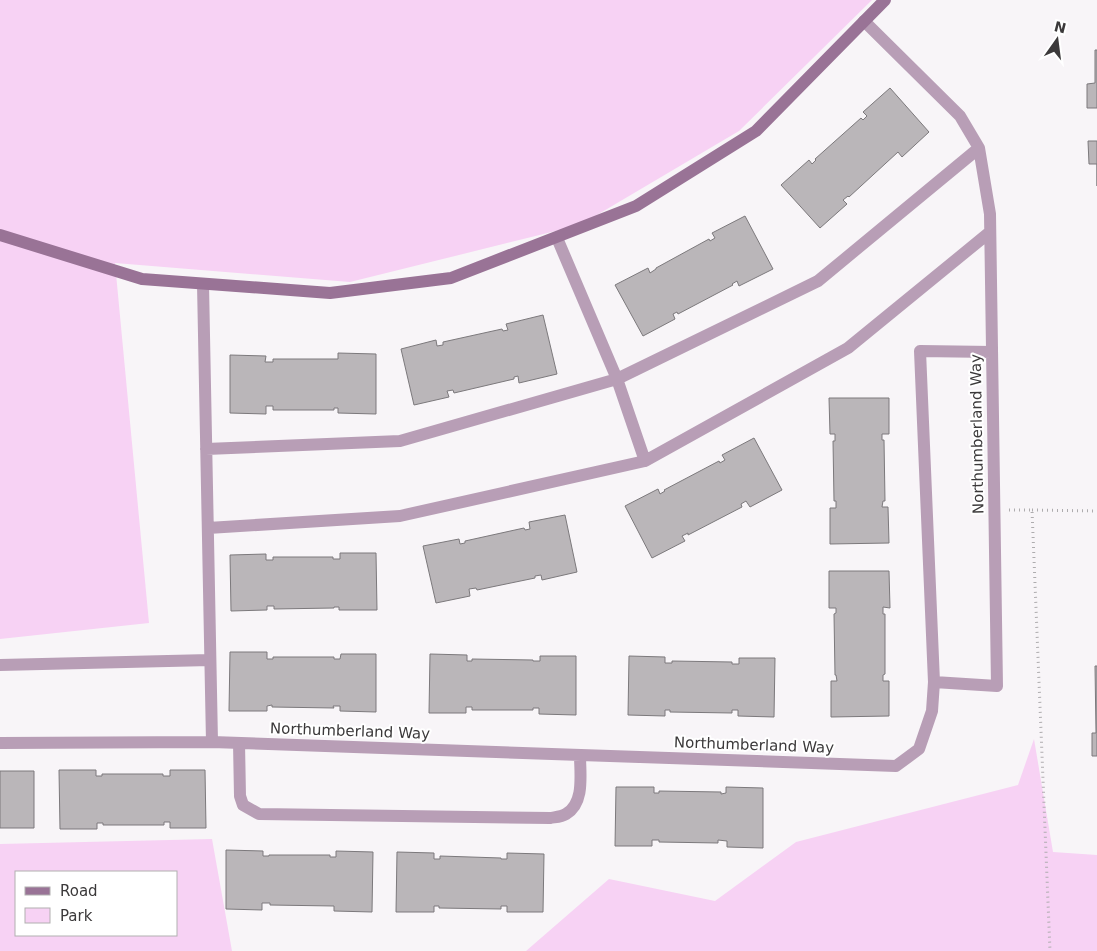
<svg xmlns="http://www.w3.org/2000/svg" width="1097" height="951" font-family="'DejaVu Sans',sans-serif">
	<rect width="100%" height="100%" fill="#f8f5f8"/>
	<path fill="#f7d2f4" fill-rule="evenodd" d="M 0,0 L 872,0 L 739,131 L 580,225 L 350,282 L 115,263 L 149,623 L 0,639 Z
		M 1034,739 L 1053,852 L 1097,855 L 1097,951 L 526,951 L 609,879 L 715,901 L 796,842 L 1018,785 Z
		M 212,839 L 232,951 L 0,951 L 0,844 ZM 16,872 L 176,872 L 176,935 L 16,935 Z"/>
	<path fill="#bab6b9" stroke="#7c797c" d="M 1095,50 L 1097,50 L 1097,108 L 1087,108 L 1087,84 L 1095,83 Z
		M 890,88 L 929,132 L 902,157 L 898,152 L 849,197 L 848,196 L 843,200 L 847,204 L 820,228 L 781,185 L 809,160 L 812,164 L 816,160 L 815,159 L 861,118 L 863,120 L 867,116 L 863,112 Z
		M 1088,141 L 1097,141 L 1097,186 L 1097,164 L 1089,164 Z
		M 745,216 L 773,269 L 739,286 L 737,281 L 732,284 L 733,285 L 678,314 L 677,312 L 673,314 L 675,319 L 643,336 L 615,285 L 648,268 L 650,273 L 656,269 L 656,268 L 709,239 L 710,241 L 715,238 L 712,233 Z
		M 543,315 L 557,374 L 519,383 L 518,376 L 514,377 L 514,379 L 454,393 L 453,390 L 447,391 L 449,397 L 414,405 L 401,349 L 436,340 L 437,346 L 443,345 L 443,342 L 502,329 L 503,331 L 508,330 L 506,324 Z
		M 338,353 L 376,354 L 376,414 L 338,413 L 338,408 L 334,408 L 334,410 L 273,410 L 273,406 L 266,406 L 266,414 L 230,413 L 230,355 L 266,356 L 265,362 L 273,362 L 273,359 L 338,359 Z
		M 829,398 L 889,398 L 889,434 L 882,434 L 882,440 L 884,440 L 885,501 L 883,501 L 882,507 L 888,507 L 889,543 L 830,544 L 830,508 L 836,508 L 836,501 L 834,501 L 833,441 L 835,441 L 835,434 L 830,434 Z
		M 754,438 L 782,490 L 750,507 L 746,501 L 741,504 L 742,507 L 688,535 L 688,533 L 682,536 L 685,541 L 652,558 L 625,506 L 658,489 L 660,494 L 665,491 L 664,490 L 719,461 L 720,463 L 725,460 L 722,455 Z
		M 565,515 L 577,572 L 542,580 L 541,575 L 535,576 L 535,578 L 477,590 L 476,588 L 469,589 L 470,596 L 436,603 L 423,546 L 459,539 L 460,544 L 465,543 L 465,541 L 524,528 L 525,530 L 530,529 L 529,522 Z
		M 340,553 L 376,553 L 377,610 L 339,610 L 339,607 L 334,607 L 334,608 L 274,609 L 274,606 L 267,606 L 267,610 L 231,611 L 230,555 L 266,554 L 266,560 L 273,560 L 273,557 L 333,557 L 333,559 L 340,559 Z
		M 829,571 L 889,571 L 890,608 L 883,607 L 883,614 L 885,614 L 885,674 L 883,675 L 883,681 L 889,681 L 889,716 L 831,717 L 831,681 L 837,681 L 836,675 L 835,675 L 834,614 L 836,613 L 836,608 L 829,608 Z
		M 230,652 L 267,652 L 267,659 L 273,659 L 273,657 L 334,657 L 334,659 L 340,659 L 341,654 L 376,654 L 376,712 L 340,711 L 340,706 L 333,706 L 334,708 L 272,707 L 272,705 L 267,706 L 267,711 L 229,711 Z
		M 430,654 L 467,655 L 467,661 L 472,661 L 472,659 L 533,660 L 533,661 L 540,661 L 540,656 L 576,656 L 576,715 L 539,714 L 539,708 L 533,708 L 533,710 L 472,710 L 472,707 L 466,707 L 466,713 L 429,713 Z
		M 629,656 L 665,657 L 665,663 L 672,663 L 672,661 L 732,662 L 732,664 L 739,664 L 739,658 L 775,658 L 774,717 L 738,716 L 738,710 L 732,710 L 732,713 L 670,712 L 670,710 L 665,710 L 665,716 L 628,715 Z
		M 1095,666 L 1097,666 L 1097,756 L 1092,756 L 1092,733 L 1096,733 Z
		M 59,770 L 96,770 L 96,776 L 102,776 L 102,774 L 163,774 L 163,776 L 170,776 L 170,770 L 205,770 L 206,828 L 170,828 L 170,822 L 164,822 L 164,825 L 103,825 L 103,823 L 97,823 L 97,829 L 60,829 Z
		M 0,771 L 34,771 L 34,828 L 0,828 Z
		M 616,787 L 654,787 L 654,793 L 659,793 L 659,791 L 721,792 L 721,794 L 726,793 L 726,787 L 763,788 L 763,848 L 727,847 L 727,841 L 718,840 L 718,843 L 659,842 L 659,840 L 652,840 L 652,846 L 615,846 Z
		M 226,850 L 263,851 L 263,856 L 269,856 L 269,855 L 330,855 L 330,857 L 336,857 L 336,851 L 373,852 L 372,912 L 334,911 L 334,906 L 270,905 L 270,903 L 262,903 L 262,910 L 226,909 Z
		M 397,852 L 434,853 L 434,859 L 440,859 L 440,856 L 501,858 L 501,859 L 507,859 L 507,853 L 544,854 L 543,912 L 507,912 L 507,906 L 501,906 L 501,909 L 439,908 L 439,906 L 434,906 L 434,912 L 396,912 Z"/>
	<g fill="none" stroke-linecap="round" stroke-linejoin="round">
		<path stroke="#aeacae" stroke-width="3" stroke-dasharray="1 4" stroke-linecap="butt" d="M 1009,510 L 1032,510 L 1050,951
			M 1032,510 L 1097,511"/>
		<path stroke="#b89eb6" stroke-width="12" d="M 557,238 L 617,379 L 645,461
			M 203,284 L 212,742 L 896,766 L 919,749 L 932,711 L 934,682 L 997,686 L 990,214 L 979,148 L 960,116 L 864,21
			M 206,449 L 400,441 L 617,379 L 818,281 L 979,148
			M 208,528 L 400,516 L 645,461 L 848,348 L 990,232
			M 0,665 L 210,660
			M 934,682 L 920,351 L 992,352
			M 0,743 L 212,742
			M 239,743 L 240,796 L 243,805 L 259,814 L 550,818 C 555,817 561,817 566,814 C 585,803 580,774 580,755"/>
		<path stroke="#997396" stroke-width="12" d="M 0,235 L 142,279 L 330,293 L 451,278 L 636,206 L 756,131 L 885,0"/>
	</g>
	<g text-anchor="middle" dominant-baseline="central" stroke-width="4" stroke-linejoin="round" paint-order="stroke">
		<g font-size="15" fill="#3b393a" stroke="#fff">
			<text transform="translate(977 434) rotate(-91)">Northumberland Way</text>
			<text transform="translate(350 731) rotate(2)">Northumberland Way</text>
			<text transform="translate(754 745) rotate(2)">Northumberland Way</text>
		</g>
	</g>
	<rect x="15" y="871" width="162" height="65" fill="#ffffff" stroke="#b1b0b0"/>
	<rect x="25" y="887" width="25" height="8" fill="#997396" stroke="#b1b0b0"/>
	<text x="60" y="896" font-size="15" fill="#3b393a">Road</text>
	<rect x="25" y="908" width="25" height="15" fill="#f7d2f4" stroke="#b1b0b0"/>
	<text x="60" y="921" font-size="15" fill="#3b393a">Park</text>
	<g transform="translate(1057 40) rotate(14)" stroke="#ffffff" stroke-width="4" paint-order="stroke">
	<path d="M0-4L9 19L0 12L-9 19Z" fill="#3b393a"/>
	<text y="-8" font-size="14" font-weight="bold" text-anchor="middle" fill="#3b393a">N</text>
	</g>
</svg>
